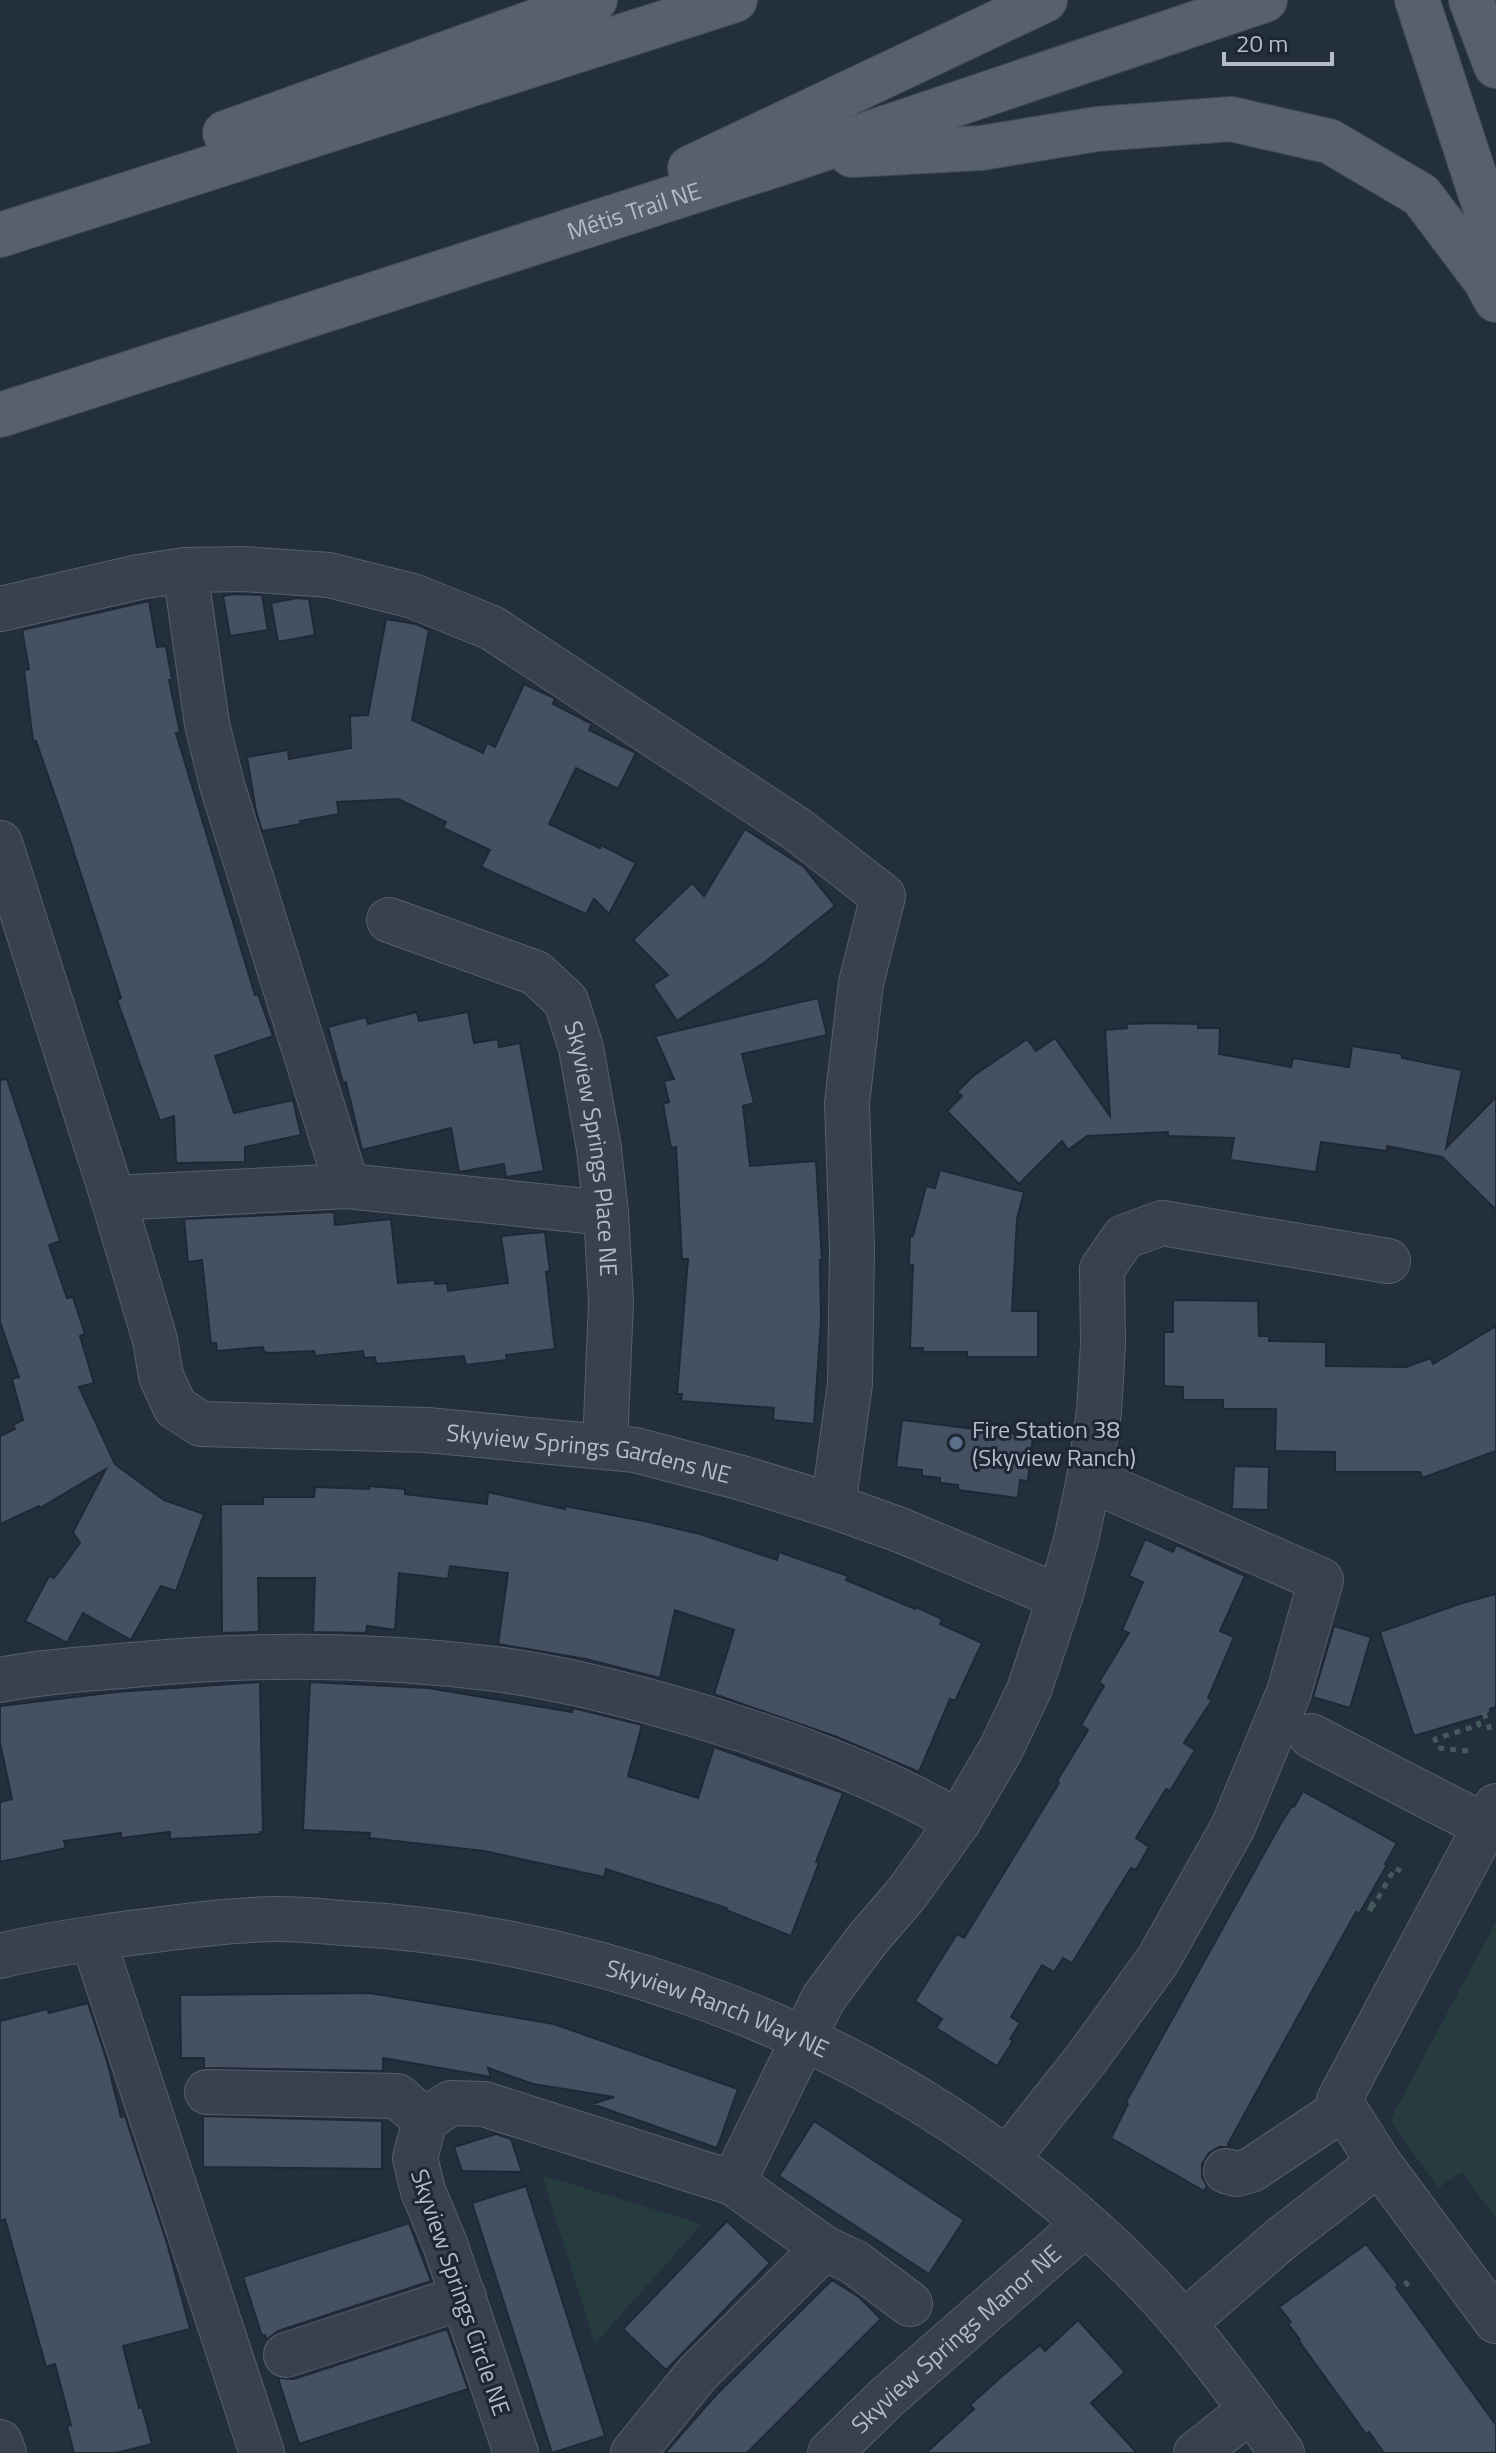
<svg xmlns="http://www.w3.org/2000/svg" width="1496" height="2453" font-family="'Titillium Web',sans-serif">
	<rect width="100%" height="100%" fill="#242f3e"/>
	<path fill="#263c3f" d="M 1496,1922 L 1496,2219 L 1462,2172 L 1438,2188 L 1390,2120 Z
		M 542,2175 L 702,2224 L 595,2344 Z"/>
	<path fill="#455162" stroke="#1f2835" stroke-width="2" d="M 234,594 L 262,595 L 268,630 L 230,636 L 223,596 Z
		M 297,598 L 309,599 L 315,635 L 278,642 L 271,603 Z
		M 149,601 L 157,647 L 166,646 L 172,680 L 169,680 L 180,732 L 176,733 L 255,995 L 258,994 L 273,1036 L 215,1056 L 234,1113 L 293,1100 L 301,1135 L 245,1147 L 245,1162 L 176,1163 L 174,1116 L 160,1121 L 117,1000 L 121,998 L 64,822 L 36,741 L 33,741 L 24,670 L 29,669 L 22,630 Z
		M 386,619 L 416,624 L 429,630 L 412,720 L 483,753 L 487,743 L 495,747 L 524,684 L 550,696 L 555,699 L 553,704 L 592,724 L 589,730 L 636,753 L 618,789 L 576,768 L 549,824 L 600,848 L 601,845 L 636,863 L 609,914 L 594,899 L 586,914 L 481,867 L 490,850 L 443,828 L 446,822 L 398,799 L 337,802 L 339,814 L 300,821 L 301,824 L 262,831 L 256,811 L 247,757 L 288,750 L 289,759 L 351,748 L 350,716 L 368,715 Z
		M 745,829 L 804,867 L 835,906 L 765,962 L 677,1021 L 653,985 L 668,975 L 633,940 L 692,883 L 704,896 Z
		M 818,998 L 827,1035 L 742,1054 L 754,1103 L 743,1106 L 750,1166 L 816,1161 L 822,1260 L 820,1260 L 821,1320 L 814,1424 L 773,1420 L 774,1408 L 681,1401 L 682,1394 L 677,1394 L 688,1259 L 682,1259 L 676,1147 L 671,1148 L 663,1104 L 669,1102 L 664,1081 L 674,1079 L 655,1036 Z
		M 417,1012 L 419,1021 L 468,1012 L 474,1043 L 498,1039 L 499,1047 L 520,1043 L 544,1171 L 506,1177 L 504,1164 L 459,1172 L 451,1128 L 362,1150 L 346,1082 L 343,1083 L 328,1027 L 366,1017 L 368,1024 Z
		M 1155,1023 L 1198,1024 L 1198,1028 L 1220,1028 L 1219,1054 L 1291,1067 L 1293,1058 L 1349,1067 L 1352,1046 L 1402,1054 L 1402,1058 L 1462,1070 L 1446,1148 L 1496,1097 L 1496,1210 L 1442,1157 L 1387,1146 L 1387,1151 L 1321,1142 L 1316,1172 L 1230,1160 L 1234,1138 L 1168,1136 L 1168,1132 L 1087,1136 L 1068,1150 L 1062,1141 L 1019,1184 L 947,1111 L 962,1096 L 957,1092 L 973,1076 L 1027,1039 L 1036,1051 L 1055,1038 L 1110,1116 L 1105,1030 L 1127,1028 L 1126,1024 Z
		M 7,1079 L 60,1241 L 49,1245 L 67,1298 L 73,1297 L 85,1334 L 80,1336 L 94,1383 L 79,1387 L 115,1464 L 164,1500 L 204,1514 L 176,1591 L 161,1586 L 131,1640 L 83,1613 L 67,1643 L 25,1621 L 49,1576 L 54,1578 L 80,1543 L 73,1532 L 106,1469 L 40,1508 L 39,1506 L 0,1524 L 0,1436 L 15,1429 L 13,1425 L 23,1420 L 12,1379 L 19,1377 L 0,1322 L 0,1080 Z
		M 940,1170 L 1024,1192 L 1017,1219 L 1012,1311 L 1038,1311 L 1038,1357 L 967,1357 L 967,1352 L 922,1352 L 923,1348 L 910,1348 L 913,1265 L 909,1265 L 910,1236 L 913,1236 L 926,1186 L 935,1188 Z
		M 334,1212 L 335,1225 L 391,1219 L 398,1283 L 435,1280 L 435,1284 L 447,1283 L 448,1291 L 508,1283 L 501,1236 L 545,1232 L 550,1271 L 546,1272 L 555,1349 L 506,1355 L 507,1360 L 466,1365 L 464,1356 L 376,1364 L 375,1357 L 364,1358 L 363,1351 L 315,1356 L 314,1351 L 271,1353 L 264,1352 L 263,1347 L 217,1351 L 216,1343 L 211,1344 L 202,1260 L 188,1262 L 184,1219 Z
		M 1173,1300 L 1258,1301 L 1259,1336 L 1269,1336 L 1269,1341 L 1326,1342 L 1326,1366 L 1406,1367 L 1431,1358 L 1433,1364 L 1496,1326 L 1496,1451 L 1422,1478 L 1420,1472 L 1335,1472 L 1335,1452 L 1275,1451 L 1276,1409 L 1223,1409 L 1223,1400 L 1183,1400 L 1183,1387 L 1164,1386 L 1164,1332 L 1173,1332 Z
		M 902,1420 L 1033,1436 L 1028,1481 L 1020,1480 L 1018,1498 L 958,1490 L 958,1485 L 940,1483 L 940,1478 L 922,1476 L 922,1470 L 896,1467 Z
		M 1234,1466 L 1269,1467 L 1268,1510 L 1232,1509 Z
		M 369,1486 L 405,1489 L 405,1494 L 487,1504 L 488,1492 L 565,1509 L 565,1506 L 644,1521 L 700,1534 L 777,1560 L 779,1552 L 848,1576 L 846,1580 L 915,1609 L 916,1607 L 942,1619 L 940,1624 L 982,1643 L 955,1701 L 950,1699 L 919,1772 L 837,1737 L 714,1694 L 734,1630 L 675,1610 L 660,1678 L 586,1659 L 498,1644 L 508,1573 L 450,1566 L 448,1579 L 399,1573 L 395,1630 L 367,1626 L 366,1633 L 313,1632 L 315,1578 L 258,1578 L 259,1632 L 222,1633 L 221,1504 L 263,1504 L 263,1497 L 314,1497 L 315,1487 L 369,1489 Z
		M 1145,1539 L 1173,1552 L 1176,1545 L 1245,1576 L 1220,1631 L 1234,1637 L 1208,1698 L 1212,1700 L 1184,1743 L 1195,1750 L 1170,1791 L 1166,1789 L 1136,1838 L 1149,1847 L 1136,1870 L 1131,1868 L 1072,1963 L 1063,1958 L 1054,1972 L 1042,1965 L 1011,2017 L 1020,2023 L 1010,2039 L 1013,2041 L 997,2066 L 936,2028 L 942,2019 L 915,2001 L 957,1934 L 964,1938 L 1059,1783 L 1057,1781 L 1088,1730 L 1081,1725 L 1104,1686 L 1099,1682 L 1129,1633 L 1122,1630 L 1143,1582 L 1129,1576 Z
		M 1496,1594 L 1496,1707 L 1490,1709 L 1491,1713 L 1414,1736 L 1380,1632 L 1462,1603 Z
		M 1334,1626 L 1371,1637 L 1350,1708 L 1313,1697 Z
		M 260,1682 L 263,1832 L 260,1832 L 260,1834 L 170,1839 L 170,1832 L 121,1838 L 121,1833 L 64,1841 L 66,1848 L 0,1862 L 0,1802 L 12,1799 L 0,1743 L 0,1706 L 116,1692 Z
		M 310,1682 L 428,1688 L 572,1712 L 573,1708 L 642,1725 L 628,1776 L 698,1798 L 714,1747 L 843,1793 L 816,1862 L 819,1863 L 791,1936 L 726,1910 L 727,1908 L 606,1869 L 604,1877 L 484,1851 L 369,1838 L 370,1833 L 303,1830 Z
		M 1303,1791 L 1397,1843 L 1385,1864 L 1387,1865 L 1359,1914 L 1356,1912 L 1280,2049 L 1228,2144 L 1231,2147 L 1219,2147 L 1209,2153 L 1202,2164 L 1202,2177 L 1207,2186 L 1204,2191 L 1111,2138 L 1128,2104 L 1126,2102 L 1145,2068 L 1281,1823 L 1292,1806 L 1294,1807 Z
		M 370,1993 L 554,2024 L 738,2089 L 717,2148 L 592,2104 L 614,2097 L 533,2084 L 488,2068 L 491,2077 L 383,2058 L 383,2071 L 204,2068 L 204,2058 L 181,2058 L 180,1995 Z
		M 88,2003 L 107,2061 L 121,2117 L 125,2116 L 167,2243 L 190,2329 L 123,2346 L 139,2408 L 142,2407 L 152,2444 L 116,2453 L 74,2453 L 67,2426 L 71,2425 L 55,2364 L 46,2367 L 5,2219 L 0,2221 L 0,2021 L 47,2009 L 49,2013 Z
		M 203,2116 L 382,2121 L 382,2169 L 203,2167 Z
		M 814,2121 L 964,2220 L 929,2274 L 779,2176 Z
		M 496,2134 L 511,2139 L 522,2172 L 462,2171 L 454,2147 Z
		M 526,2186 L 605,2436 L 552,2453 L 472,2203 Z
		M 727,2221 L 770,2263 L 666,2370 L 623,2329 Z
		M 409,2223 L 431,2281 L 278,2331 L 266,2340 L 265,2335 L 262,2336 L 243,2277 Z
		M 1366,2244 L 1398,2285 L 1396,2287 L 1496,2425 L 1496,2453 L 1384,2453 L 1369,2432 L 1366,2434 L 1299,2341 L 1300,2340 L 1288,2324 L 1291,2322 L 1279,2307 Z
		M 832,2280 L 859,2297 L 881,2319 L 747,2453 L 665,2453 L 717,2394 Z
		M 1078,2320 L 1125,2372 L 1091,2403 L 1137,2453 L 926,2453 L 974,2409 L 970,2405 L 1001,2377 L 1040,2345 L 1045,2351 Z
		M 447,2329 L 468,2389 L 299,2444 L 278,2378 L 294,2379 Z"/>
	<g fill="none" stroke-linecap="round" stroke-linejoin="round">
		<g stroke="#565f6c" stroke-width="46">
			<g id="minor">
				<path d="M 185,570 L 207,724 L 222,785 L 347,1186"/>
				<path d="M 0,609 L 139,577 L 185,570 L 243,569 L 329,575 L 413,596 L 492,628 L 798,830 L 883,896 L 861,983 L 847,1103 L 852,1249 L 850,1384 L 833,1506"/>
				<path id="s1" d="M 0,843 L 113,1198 L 155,1340 L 161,1376 L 175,1407 L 201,1424 L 427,1430 L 635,1450 L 742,1478 L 833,1506 L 900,1530 L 1060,1597"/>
				<path id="s2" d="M 389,920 L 536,973 L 566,1001 L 581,1048 L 599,1149 L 606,1213 L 611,1302 L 605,1445"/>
				<path d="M 113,1198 L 347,1186 L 606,1213"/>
				<path d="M 0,1680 C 43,1671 89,1669 132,1665 C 252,1653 375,1654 495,1669 C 579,1680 667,1705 747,1731 C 820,1755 892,1783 958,1822"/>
				<path d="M 1311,1736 L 1485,1826"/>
				<path d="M 1496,1806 L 1339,2100 L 1379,2163 L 1496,2321"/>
				<path d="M 93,1939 L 262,2453"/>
				<path id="s3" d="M 0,1956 C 38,1946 77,1941 116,1935 C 169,1928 223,1920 277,1919 C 299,1919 321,1921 343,1923 C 573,1935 822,2020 1006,2159 C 1070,2207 1133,2263 1184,2324 C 1219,2365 1251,2410 1282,2453"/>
				<path d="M 207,2092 L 397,2096 L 425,2120"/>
				<path d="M 1007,2159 L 1087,2058 L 1158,1960 L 1233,1827 L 1289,1692 L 1321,1580 L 1089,1479"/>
				<path d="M 1226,2171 L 1237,2174 L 1251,2170 L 1344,2108"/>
				<path d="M 733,2183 L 823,1999 L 866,1941 L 908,1892 L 958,1822 L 1001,1749 L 1029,1690 L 1060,1597 L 1076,1540 L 1089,1479 L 1099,1412 L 1103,1344 L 1102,1269 L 1124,1237 L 1162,1223 L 1388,1261"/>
				<path d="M 824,2248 L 854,2262 L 910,2304"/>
				<path d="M 1184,2323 L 1282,2238 L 1379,2163"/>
				<path d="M 286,2355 L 464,2297"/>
				<path d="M 0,2442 L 4,2453"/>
				<path d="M 516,2453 L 445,2244 L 423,2191 L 415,2158 L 425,2120 L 451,2103 L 484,2104 L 733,2183 L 824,2248 L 697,2374 L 633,2453"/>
				<path id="s4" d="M 830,2453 L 885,2399 L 1084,2225"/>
				<path d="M 1196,2453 L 1251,2410"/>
			</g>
		</g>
		<g stroke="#414a57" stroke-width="46">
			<g id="major">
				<path d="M 1417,0 L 1496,241"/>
				<path d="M 1471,0 L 1496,66"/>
				<path d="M 225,133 L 595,0"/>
				<path d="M 852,155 L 981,148 L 1097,129 L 1231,119 L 1319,139 L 1329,141 L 1421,195 L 1485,280 L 1496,300"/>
				<path d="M 690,168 L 1045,0"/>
				<path d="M 0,235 L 735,0"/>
				<path id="s5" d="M 0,415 L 793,159 L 1265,0"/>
			</g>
		</g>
		<path stroke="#44595c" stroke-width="5" stroke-dasharray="6 6" stroke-linecap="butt" d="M 1484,1713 L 1490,1730
			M 1468,1751 L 1438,1748 L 1435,1739 L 1479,1725 L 1476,1716
			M 1370,1903 L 1374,1905 L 1395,1868 L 1401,1871
			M 1368,1907 L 1377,1913
			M 1408,2282 L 1406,2283 L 1410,2288 L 1408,2290"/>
		<use href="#minor" stroke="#38414e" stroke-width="44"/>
		<use href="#major" stroke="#56606e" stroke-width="44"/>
	</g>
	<circle fill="#5c6f8a" stroke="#1d2633" stroke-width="3" cx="956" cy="1443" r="8"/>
	<g text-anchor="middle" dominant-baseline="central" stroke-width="6" stroke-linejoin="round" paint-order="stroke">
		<g font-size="24" fill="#b4bcc9" stroke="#1d2633">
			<text stroke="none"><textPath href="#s5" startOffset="666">Métis Trail NE</textPath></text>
			<text stroke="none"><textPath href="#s2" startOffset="348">Skyview Springs Place NE</textPath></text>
			<text stroke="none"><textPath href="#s1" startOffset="1012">Skyview Springs Gardens NE</textPath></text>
			<text stroke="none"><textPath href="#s3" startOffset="732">Skyview Ranch Way NE</textPath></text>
			<text transform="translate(461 2292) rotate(71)">Skyview Springs Circle NE</text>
			<text stroke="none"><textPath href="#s4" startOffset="170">Skyview Springs Manor NE</textPath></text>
		</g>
		<g font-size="24" fill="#b4bcc9" stroke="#1d2633" text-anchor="start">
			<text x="972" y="1429">Fire Station 38<tspan x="972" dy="28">(Skyview Ranch)</tspan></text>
		</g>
	</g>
	<path d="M1224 52v12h108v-12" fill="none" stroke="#b4bcc9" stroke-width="4"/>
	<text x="1236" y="52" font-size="24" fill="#b4bcc9" stroke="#1d2633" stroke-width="6" paint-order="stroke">20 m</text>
</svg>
